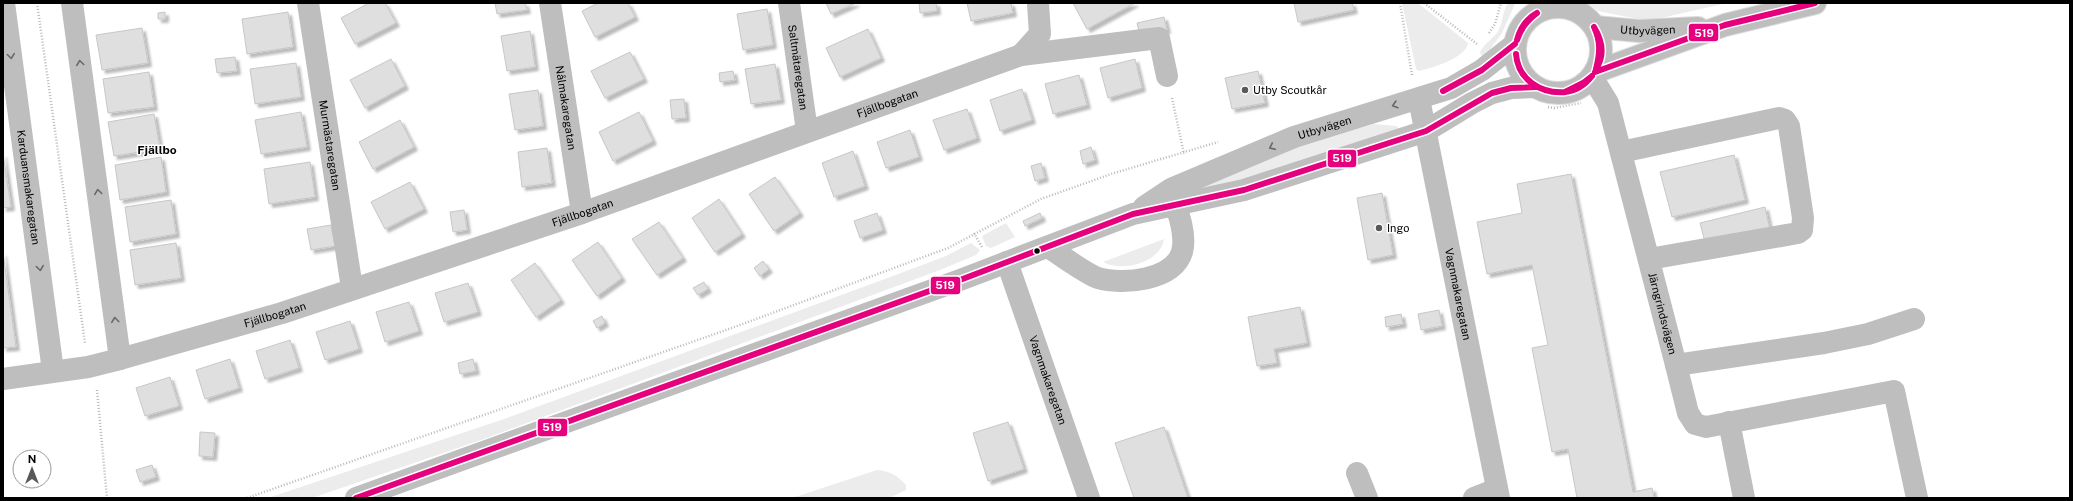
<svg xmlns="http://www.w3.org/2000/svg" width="2073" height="501" font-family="'Public Sans',sans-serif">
	<defs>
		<filter id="shadow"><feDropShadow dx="3.5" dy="3.5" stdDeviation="1" flood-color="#0004"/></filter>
	</defs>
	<rect width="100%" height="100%" fill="#fff"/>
	<path fill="#ececec" d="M 1402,3 L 1418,3 L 1468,43 C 1466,58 1432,68 1419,71 L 1416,69 Z
		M 1508,3 L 1515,4 L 1502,33 L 1486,55 L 1482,57 L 1480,52 C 1484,44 1491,40 1497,33 C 1503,24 1502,12 1508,3 Z
		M 1587,3 L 1727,3 L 1648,21 L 1598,11 Z
		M 1374,124 L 1397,126 L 1399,130 L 1397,132 L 1204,191 L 1201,183 L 1282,150 Z
		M 1006,223 L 1015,237 L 991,248 L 986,246 L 982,236 Z
		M 1164,239 C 1161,262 1123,273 1103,262 Z
		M 971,243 L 980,250 L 976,255 L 940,270 L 484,439 L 318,496 L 312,498 L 268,498 L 504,419 L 893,276 L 946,256 Z
		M 877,470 C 890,471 898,476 906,485 L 906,490 L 889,498 L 792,498 Z"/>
	<path fill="#dfdfdf" stroke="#c7c7c7" filter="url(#shadow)" d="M 369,3 L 385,3 L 396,23 L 355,44 L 341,18 Z
		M 495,3 L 525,3 L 527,10 L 497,14 Z
		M 598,3 L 628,3 L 635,17 L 595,37 L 582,11 Z
		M 826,3 L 856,3 L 831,14 Z
		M 919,3 L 936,3 L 937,11 L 920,13 Z
		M 967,3 L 1011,3 L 1013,13 L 971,21 Z
		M 1073,3 L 1135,3 L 1087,29 Z
		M 1294,3 L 1352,3 L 1354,10 L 1298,22 Z
		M 767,9 L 773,45 L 743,50 L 737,14 Z
		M 165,12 L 165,19 L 158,19 L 158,13 Z
		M 288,12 L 293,47 L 247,54 L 242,19 Z
		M 1164,17 L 1167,30 L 1140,36 L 1137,23 Z
		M 142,28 L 148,63 L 102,70 L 96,35 Z
		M 868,29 L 881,58 L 840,77 L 826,48 Z
		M 530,31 L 535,67 L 507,71 L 501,36 Z
		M 630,52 L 644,79 L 605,98 L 591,71 Z
		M 235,57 L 237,71 L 217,73 L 215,59 Z
		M 391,59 L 405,86 L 365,108 L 350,80 Z
		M 1135,59 L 1142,88 L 1108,98 L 1100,68 Z
		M 296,63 L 301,97 L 255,104 L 250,69 Z
		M 775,64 L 781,100 L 751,104 L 745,69 Z
		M 733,71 L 735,80 L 720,82 L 719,73 Z
		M 1258,71 L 1265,103 L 1232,109 L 1225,78 Z
		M 149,72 L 154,107 L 108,113 L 103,79 Z
		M 1079,75 L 1087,105 L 1053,114 L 1045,84 Z
		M 1022,89 L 1032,120 L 1000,131 L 990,100 Z
		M 538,90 L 543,126 L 515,130 L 509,94 Z
		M 684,99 L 686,118 L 672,119 L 670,100 Z
		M 967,109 L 977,138 L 944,150 L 933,120 Z
		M 301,112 L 307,147 L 261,154 L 255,120 Z
		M 639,112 L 653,141 L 613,161 L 599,132 Z
		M 154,114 L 160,149 L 114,156 L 108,122 Z
		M 400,120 L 414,147 L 373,169 L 359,142 Z
		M 910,130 L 919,157 L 886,168 L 877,142 Z
		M 1091,147 L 1095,160 L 1083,164 L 1080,151 Z
		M 547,148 L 552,183 L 522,187 L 518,152 Z
		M 853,151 L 865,186 L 834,197 L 822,163 Z
		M 3,154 L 11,207 L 3,208 Z
		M 1734,155 L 1745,200 L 1672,217 L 1660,172 Z
		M 161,157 L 166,192 L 120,200 L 115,165 Z
		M 310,162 L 315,197 L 269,204 L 264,169 Z
		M 1041,163 L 1045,178 L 1035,181 L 1031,166 Z
		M 1571,174 L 1633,492 L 1652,488 L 1654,498 L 1577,498 L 1568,449 L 1552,452 L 1532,348 L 1548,345 L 1532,265 L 1487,274 L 1477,222 L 1522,213 L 1517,184 Z
		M 775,177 L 800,213 L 774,231 L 749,194 Z
		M 410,182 L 424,209 L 385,229 L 371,202 Z
		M 1382,193 L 1393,255 L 1368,260 L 1357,198 Z
		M 719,199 L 742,234 L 715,252 L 692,218 Z
		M 171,200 L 176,234 L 130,242 L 125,207 Z
		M 1765,207 L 1770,230 L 1706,246 L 1700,223 Z
		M 464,210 L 467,230 L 453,232 L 450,212 Z
		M 877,213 L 883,230 L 860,238 L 854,221 Z
		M 1040,213 L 1042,218 L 1025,226 L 1023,221 Z
		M 659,222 L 683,258 L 657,275 L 632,239 Z
		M 331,225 L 335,246 L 311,250 L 307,229 Z
		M 598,242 L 622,278 L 597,296 L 572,260 Z
		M 176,243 L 181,278 L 135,285 L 130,250 Z
		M 3,253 L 16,347 L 3,348 Z
		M 763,261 L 769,269 L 760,276 L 754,268 Z
		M 535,263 L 561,300 L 536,317 L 511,280 Z
		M 704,282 L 708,289 L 698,295 L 693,288 Z
		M 468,283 L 478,312 L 444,322 L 435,293 Z
		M 409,302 L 419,331 L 385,342 L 376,312 Z
		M 1300,307 L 1307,343 L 1274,349 L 1277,363 L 1257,366 L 1248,317 Z
		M 1439,310 L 1442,326 L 1421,330 L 1418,314 Z
		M 1401,314 L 1403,324 L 1386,327 L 1385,317 Z
		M 602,316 L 605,323 L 597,328 L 593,321 Z
		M 350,321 L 359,349 L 325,360 L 316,332 Z
		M 290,340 L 299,368 L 265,379 L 256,351 Z
		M 230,359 L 239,388 L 205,399 L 196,370 Z
		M 473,359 L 476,371 L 460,374 L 458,363 Z
		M 170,377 L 179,406 L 145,416 L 136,388 Z
		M 1008,422 L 1024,469 L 988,481 L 973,433 Z
		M 1164,427 L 1188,498 L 1134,498 L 1115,443 Z
		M 200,432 L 215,433 L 213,457 L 199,456 Z
		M 152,465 L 156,477 L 140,482 L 136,470 Z"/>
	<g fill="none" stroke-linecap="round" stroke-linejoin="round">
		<g stroke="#dbdbdb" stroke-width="24">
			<g id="major">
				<circle cx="1558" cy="50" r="43"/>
				<path id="s10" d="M 1595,27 L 1639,31 L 1698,28"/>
				<path d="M 1595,72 L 1725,25 L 1815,3"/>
			</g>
		</g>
		<path stroke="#b9b9b9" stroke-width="2.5" stroke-dasharray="1 2" stroke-linecap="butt" d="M 37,3 L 85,343
			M 1400,3 L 1412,75
			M 1424,3 L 1477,44
			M 1489,33 L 1495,24 L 1501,3
			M 1172,98 L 1184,154
			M 1548,107 L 1554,108 L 1581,103
			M 974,233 L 982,247
			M 97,390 L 107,498
			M 247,498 L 729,329 L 948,248 L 1041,199 L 1111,174 L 1218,142"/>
		<g stroke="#bebebe" stroke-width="22">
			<path id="s1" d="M 4,3 L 53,371"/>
			<path d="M 72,3 L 120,359"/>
			<path id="s2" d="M 308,3 L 352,288"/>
			<path id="s3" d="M 550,3 L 582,213"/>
			<path id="s4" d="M 789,3 L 807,131"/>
			<path d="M 1021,55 L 1040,34 L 1038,3"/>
			<path id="s5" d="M 1592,77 L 1608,103 L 1676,365 L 1824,343 L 1868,334 L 1914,319"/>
			<path id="s6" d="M 1419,99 L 1499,498"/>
			<path d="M 1621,152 L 1779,118 L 1785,120 L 1789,126 L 1803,218 L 1802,230 L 1798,233 L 1649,259"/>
			<path id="s7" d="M 1144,207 L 1171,189 L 1294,137 L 1451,88 L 1482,70 L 1515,44"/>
			<path d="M 1048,247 C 1059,254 1086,274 1098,278 C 1122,285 1173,281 1182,252 C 1187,234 1177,209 1171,192"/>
			<path id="s8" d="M 1007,262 L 1089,498"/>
			<path d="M 1676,365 L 1688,413 L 1695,424 L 1706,427 L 1894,391 L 1917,498"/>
			<path id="s9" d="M 3,379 L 88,367 L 120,359 L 282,313 L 582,213 L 1021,55 L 1159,38 L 1167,76"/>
			<path d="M 1729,422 L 1744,498"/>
			<path d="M 1357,473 L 1367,498"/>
			<path d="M 356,498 L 960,280 L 1133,214 L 1244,190 L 1426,131 L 1472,103 L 1492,93 L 1511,88 L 1536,87"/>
			<path d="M 1474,498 L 1497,489"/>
		</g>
		<use href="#major" stroke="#bebebe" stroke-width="22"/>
		<g stroke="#fff" stroke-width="9">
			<path id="bus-1" d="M 1594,27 C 1602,40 1605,55 1596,69
				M 1594,27 C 1601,42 1600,53 1596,69
				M 1517,40 C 1520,28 1526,19 1537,13
				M 1517,40 C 1521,28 1527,21 1537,13
				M 1516,54 C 1518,80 1541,94 1565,92
				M 1595,72 L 1725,25 L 1815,3
				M 1443,91 L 1482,70 L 1515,44
				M 1565,92 L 1583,83 L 1592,76
				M 1565,92 C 1576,91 1585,85 1592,76
				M 356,498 L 960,280 L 1133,214 L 1244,190 L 1426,131 L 1492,93 L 1511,88 L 1536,87"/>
		</g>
		<use href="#bus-1" stroke="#e5007d" stroke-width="6"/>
	</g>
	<defs><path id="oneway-chevron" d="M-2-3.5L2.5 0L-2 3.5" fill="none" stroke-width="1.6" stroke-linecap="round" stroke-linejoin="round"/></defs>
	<g stroke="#686868">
		<use href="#oneway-chevron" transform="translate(11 56) rotate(82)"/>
		<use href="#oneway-chevron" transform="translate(80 63) rotate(-98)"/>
		<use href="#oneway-chevron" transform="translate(1395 105) rotate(164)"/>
		<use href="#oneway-chevron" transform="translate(1272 147) rotate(155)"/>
		<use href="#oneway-chevron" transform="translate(98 192) rotate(-98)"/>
		<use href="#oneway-chevron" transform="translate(40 268) rotate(82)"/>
		<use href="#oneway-chevron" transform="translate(115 320) rotate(-97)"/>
	</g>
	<g fill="#595959" stroke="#fff" stroke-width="1.5">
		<circle cx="1245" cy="90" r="4"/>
		<circle cx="1379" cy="228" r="4"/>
	</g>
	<circle fill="#000" stroke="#fff" stroke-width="1.5" cx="1037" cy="251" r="3.5"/>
	<g text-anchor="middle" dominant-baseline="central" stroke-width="3" stroke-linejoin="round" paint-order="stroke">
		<g font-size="11" fill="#000" stroke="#fff">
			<text stroke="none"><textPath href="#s10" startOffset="53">Utbyvägen</textPath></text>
			<text stroke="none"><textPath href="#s4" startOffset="65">Saltmätaregatan</textPath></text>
			<text stroke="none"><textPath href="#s9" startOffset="928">Fjällbogatan</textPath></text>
			<text stroke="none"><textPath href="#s3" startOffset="106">Nålmakaregatan</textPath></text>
			<text stroke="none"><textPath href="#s7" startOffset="198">Utbyvägen</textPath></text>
			<text stroke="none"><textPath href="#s2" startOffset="144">Murmästaregatan</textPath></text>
			<text stroke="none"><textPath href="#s1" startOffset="186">Karduansmakaregatan</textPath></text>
			<text stroke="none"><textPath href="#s9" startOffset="604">Fjällbogatan</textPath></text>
			<text stroke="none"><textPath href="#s6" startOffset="199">Vagnmakaregatan</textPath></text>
			<text stroke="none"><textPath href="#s9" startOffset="280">Fjällbogatan</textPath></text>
			<text stroke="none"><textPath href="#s5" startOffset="248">Järngrindsvägen</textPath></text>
			<text stroke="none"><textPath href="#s8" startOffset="125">Vagnmakaregatan</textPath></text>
		</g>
		<g font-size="11" fill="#000" stroke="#fff" text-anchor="start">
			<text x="1253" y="90">Utby Scoutkår</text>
			<text x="1387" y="228">Ingo</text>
		</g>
		<g font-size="12" font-weight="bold" fill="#000" stroke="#fff">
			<text x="157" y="150">Fjällbo</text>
		</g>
	</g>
	<g stroke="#fff" stroke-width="1.5">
		<rect x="1688" y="23" width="31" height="19" rx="4" fill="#e5007d"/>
		<rect x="1327" y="149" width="30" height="19" rx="4" fill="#e5007d"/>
		<rect x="930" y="276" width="31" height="19" rx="4" fill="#e5007d"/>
		<rect x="537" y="418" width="31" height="19" rx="4" fill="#e5007d"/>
	</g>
	<g font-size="11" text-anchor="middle" font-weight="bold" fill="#fff">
		<text x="1704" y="37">519</text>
		<text x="1342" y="162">519</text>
		<text x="945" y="289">519</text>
		<text x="552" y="431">519</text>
	</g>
	<rect width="2073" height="501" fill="none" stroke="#000000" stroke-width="8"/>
	<g transform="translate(32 469)"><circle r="19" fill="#ffffff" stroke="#999999"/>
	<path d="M0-3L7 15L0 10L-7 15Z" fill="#595959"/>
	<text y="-6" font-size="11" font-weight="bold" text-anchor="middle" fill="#000000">N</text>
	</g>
</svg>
